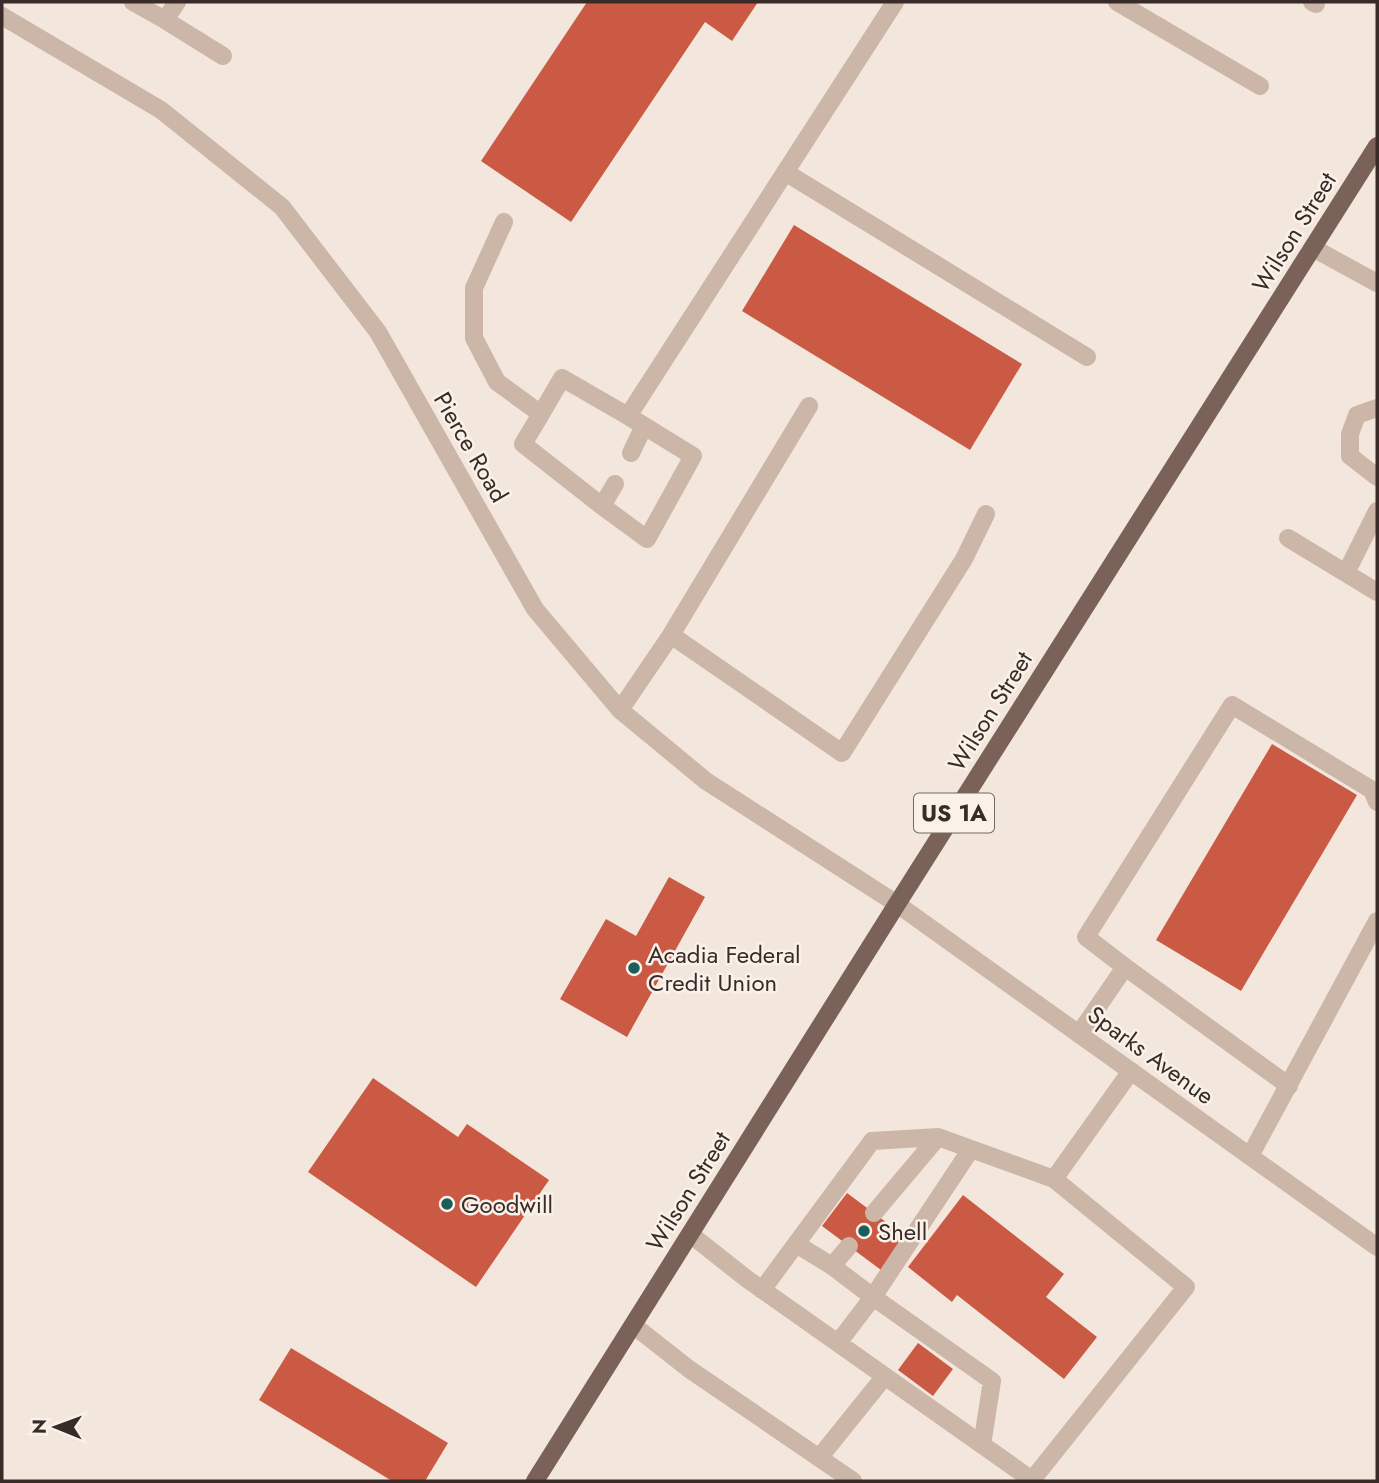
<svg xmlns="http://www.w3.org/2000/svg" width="1379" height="1483" font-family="Jost,sans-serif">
	<rect width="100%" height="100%" fill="#f3e7dd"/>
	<path fill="#ca5a44" d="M 587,2 L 758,2 L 732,41 L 705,22 L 571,222 L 481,161 Z
		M 794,225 L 1022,364 L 970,450 L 742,311 Z
		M 1272,744 L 1357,795 L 1241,991 L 1156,940 Z
		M 669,877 L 705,897 L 627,1037 L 560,999 L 606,919 L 636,936 Z
		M 373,1078 L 458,1137 L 467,1124 L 549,1180 L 476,1287 L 308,1172 Z
		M 847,1193 L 906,1237 L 881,1270 L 822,1226 Z
		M 963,1195 L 1064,1274 L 1046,1297 L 1097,1337 L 1064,1379 L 957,1295 L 952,1302 L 908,1267 Z
		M 918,1343 L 953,1369 L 933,1396 L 898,1370 Z
		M 291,1348 L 448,1443 L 425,1481 L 392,1481 L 259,1400 Z"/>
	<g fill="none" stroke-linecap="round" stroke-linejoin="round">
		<path stroke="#ccb6a8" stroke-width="18" d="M 133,2 L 165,20
			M 177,2 L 165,20 L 223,56
			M 1117,2 L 1260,86
			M 1312,2 L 1316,4
			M 785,172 L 1087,357
			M 504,222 L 474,288 L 474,338 L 497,382 L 541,414 L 523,444 L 602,506 L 647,539 L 693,456 L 628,416 L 895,2
			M 1313,248 L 1377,283
			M 809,406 L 671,635 L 842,753 L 964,559 L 986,514
			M 1377,408 L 1357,415 L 1350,434 L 1350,456 L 1377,477
			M 541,414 L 562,378 L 628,416
			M 631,453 L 644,426
			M 602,506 L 615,484
			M 1288,538 L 1377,592
			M 1346,573 L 1377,511
			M 620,710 L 671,635
			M 1125,967 L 1289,1086
			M 1079,1034 L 1125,967 L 1086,937 L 1232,705 L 1372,790 L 1377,802
			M 971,1149 L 873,1297 L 992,1381 L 982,1445
			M 1250,1156 L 1377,921
			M 874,1213 L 938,1137
			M 690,1234 L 747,1279 L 1032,1480 L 1186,1287 L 1054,1179 L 1131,1071
			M 796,1244 L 832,1266
			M 762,1290 L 872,1141 L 938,1137 L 1054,1179
			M 633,1325 L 689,1369 L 853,1481
			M 838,1343 L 873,1297 L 832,1266 L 849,1246
			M 819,1458 L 885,1376"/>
		<path stroke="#ccb6a8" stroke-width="18" d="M 897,904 L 1377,1247"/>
		<path stroke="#ccb6a8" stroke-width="18" d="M 2,16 L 161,110 L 282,207 L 378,332 L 535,609 L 620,710 L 706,781 L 897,904"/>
		<path stroke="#7b6259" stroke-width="18" d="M 535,1481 L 897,904 L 1377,146"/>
	</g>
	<g fill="#1c5c5b" stroke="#faf1e9" stroke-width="2.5">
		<circle cx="634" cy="968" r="7"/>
		<circle cx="447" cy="1204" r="7"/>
		<circle cx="864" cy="1231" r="7"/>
	</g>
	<g text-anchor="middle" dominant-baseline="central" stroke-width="5" stroke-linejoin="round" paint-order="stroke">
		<rect fill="#faf1e9" stroke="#736762" stroke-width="2" x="914" y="793.5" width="80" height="39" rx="5"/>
		<g font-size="23" font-weight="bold" fill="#392c28">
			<text x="954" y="813">US 1A</text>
		</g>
		<g font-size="24" fill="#392c28" stroke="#faf1e9">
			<text transform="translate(1294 232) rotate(-58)">Wilson Street</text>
			<text transform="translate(471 447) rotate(60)">Pierce Road</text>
			<text transform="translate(990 711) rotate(-58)">Wilson Street</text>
			<text transform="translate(1151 1055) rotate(36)">Sparks Avenue</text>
			<text transform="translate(688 1191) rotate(-58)">Wilson Street</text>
		</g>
		<g font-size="24" fill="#392c28" stroke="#faf1e9" text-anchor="start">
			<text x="648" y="954">Acadia Federal<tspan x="648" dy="28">Credit Union</tspan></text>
			<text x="461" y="1204">Goodwill</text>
			<text x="878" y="1231">Shell</text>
		</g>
	</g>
	<rect width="1379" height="1483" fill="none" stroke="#392c28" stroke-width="7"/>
	<g transform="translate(56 1427) rotate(271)" stroke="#faf1e9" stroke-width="5" paint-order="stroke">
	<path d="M0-5L12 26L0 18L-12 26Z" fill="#392c28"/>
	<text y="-10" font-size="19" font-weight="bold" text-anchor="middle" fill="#392c28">N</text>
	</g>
</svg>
